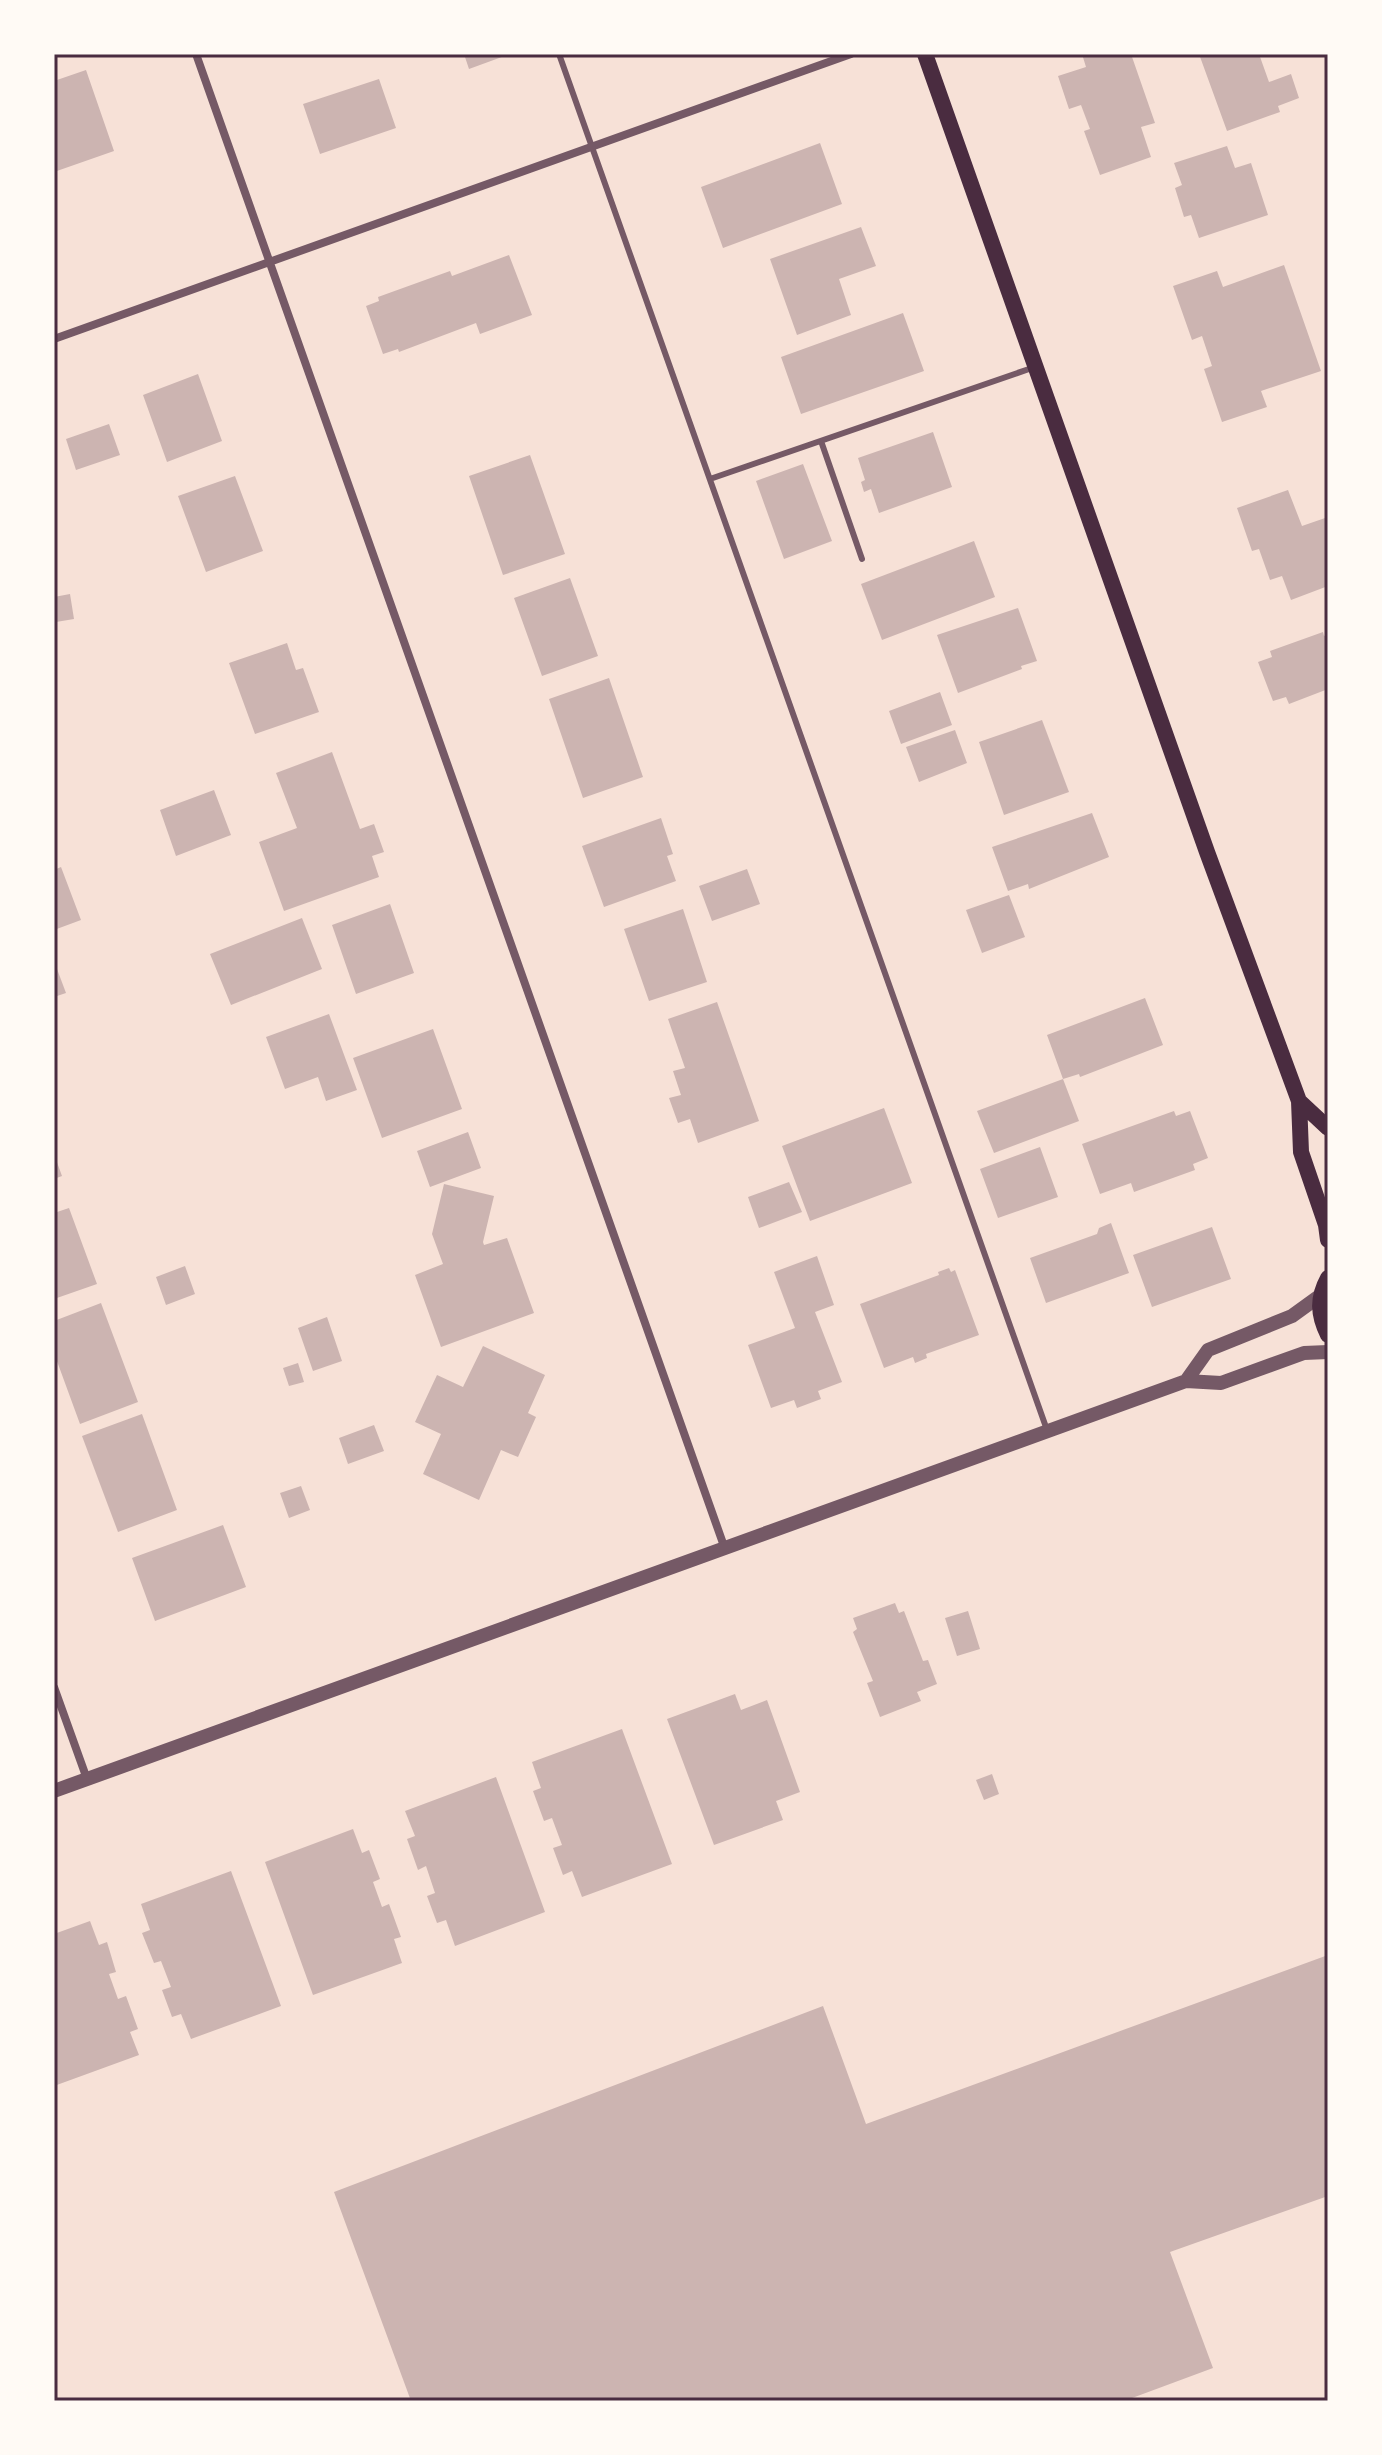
<svg xmlns="http://www.w3.org/2000/svg" width="1382" height="2455" font-family="'Playfair Display',serif">
	<rect width="100%" height="100%" fill="#f7e1d7"/>
	<path fill="#ccb4b1" d="M 464,54 L 510,54 L 469,69 Z
		M 1082,54 L 1131,54 L 1155,123 L 1141,127 L 1151,157 L 1100,175 L 1084,131 L 1090,129 L 1081,105 L 1069,109 L 1058,76 L 1086,67 Z
		M 1199,54 L 1259,54 L 1269,82 L 1291,74 L 1299,98 L 1278,106 L 1280,112 L 1227,131 Z
		M 86,70 L 114,151 L 54,172 L 54,81 Z
		M 379,79 L 396,128 L 320,154 L 303,104 Z
		M 820,143 L 842,204 L 723,248 L 701,187 Z
		M 1227,146 L 1235,168 L 1251,163 L 1268,215 L 1199,238 L 1191,215 L 1184,217 L 1175,188 L 1182,185 L 1174,163 Z
		M 861,227 L 876,266 L 839,279 L 851,315 L 797,335 L 770,259 Z
		M 509,255 L 532,315 L 480,334 L 476,323 L 399,352 L 398,349 L 383,354 L 366,306 L 379,301 L 378,297 L 450,271 L 452,276 Z
		M 1284,265 L 1321,371 L 1261,391 L 1267,407 L 1222,422 L 1204,369 L 1212,366 L 1202,336 L 1192,340 L 1173,286 L 1217,271 L 1223,287 Z
		M 903,313 L 924,371 L 801,414 L 781,357 Z
		M 198,374 L 222,441 L 167,462 L 143,395 Z
		M 109,424 L 120,455 L 76,470 L 66,439 Z
		M 933,432 L 952,487 L 879,513 L 871,489 L 864,492 L 861,482 L 865,480 L 858,458 Z
		M 530,455 L 565,554 L 503,575 L 469,476 Z
		M 803,464 L 832,541 L 784,559 L 756,481 Z
		M 235,476 L 263,551 L 206,572 L 178,496 Z
		M 1288,490 L 1302,526 L 1328,517 L 1328,586 L 1291,600 L 1282,576 L 1270,580 L 1259,549 L 1252,551 L 1237,508 Z
		M 974,541 L 995,597 L 882,640 L 861,584 Z
		M 570,578 L 598,656 L 542,676 L 514,598 Z
		M 70,594 L 74,619 L 56,622 L 54,597 Z
		M 1018,608 L 1037,661 L 1021,666 L 1022,669 L 958,693 L 937,635 Z
		M 1323,632 L 1324,636 L 1328,634 L 1328,689 L 1289,704 L 1286,697 L 1273,701 L 1258,662 L 1272,657 L 1270,651 Z
		M 287,643 L 296,670 L 303,668 L 319,712 L 255,734 L 229,663 Z
		M 609,678 L 643,777 L 583,798 L 549,699 Z
		M 940,692 L 952,725 L 901,744 L 889,711 Z
		M 1042,720 L 1069,792 L 1004,815 L 979,742 Z
		M 955,730 L 967,763 L 919,782 L 906,747 Z
		M 332,752 L 360,829 L 374,824 L 384,852 L 372,856 L 379,877 L 284,911 L 259,842 L 297,828 L 276,773 Z
		M 214,790 L 231,835 L 176,856 L 160,810 Z
		M 1092,813 L 1109,857 L 1029,889 L 1028,884 L 1008,891 L 992,847 Z
		M 661,818 L 673,854 L 667,856 L 676,881 L 604,907 L 582,846 Z
		M 61,867 L 81,920 L 54,930 L 54,870 Z
		M 747,869 L 760,904 L 712,921 L 699,886 Z
		M 1009,895 L 1025,937 L 982,953 L 966,910 Z
		M 390,904 L 414,973 L 356,994 L 332,925 Z
		M 683,909 L 707,982 L 649,1001 L 624,929 Z
		M 302,918 L 322,969 L 231,1005 L 210,954 Z
		M 54,961 L 66,993 L 54,997 Z
		M 1145,998 L 1163,1045 L 1080,1077 L 1079,1074 L 1063,1079 L 1047,1035 Z
		M 717,1002 L 759,1121 L 698,1143 L 690,1119 L 678,1123 L 669,1098 L 681,1095 L 673,1071 L 685,1068 L 668,1019 Z
		M 329,1014 L 357,1090 L 326,1101 L 318,1077 L 285,1089 L 266,1037 Z
		M 433,1029 L 462,1109 L 382,1138 L 353,1058 Z
		M 1063,1079 L 1079,1121 L 994,1153 L 977,1111 Z
		M 884,1108 L 912,1183 L 810,1221 L 782,1146 Z
		M 1174,1111 L 1176,1116 L 1190,1111 L 1208,1158 L 1193,1164 L 1195,1170 L 1134,1192 L 1131,1183 L 1100,1194 L 1082,1144 Z
		M 468,1132 L 481,1168 L 430,1187 L 417,1151 Z
		M 1040,1147 L 1058,1197 L 998,1218 L 980,1169 Z
		M 54,1154 L 62,1176 L 54,1179 Z
		M 789,1182 L 802,1212 L 759,1228 L 748,1197 Z
		M 444,1184 L 494,1196 L 483,1242 L 484,1245 L 507,1238 L 534,1313 L 441,1347 L 415,1275 L 443,1264 L 432,1234 Z
		M 69,1208 L 97,1284 L 54,1299 L 54,1213 Z
		M 1111,1223 L 1129,1273 L 1046,1303 L 1030,1258 L 1097,1234 L 1099,1228 Z
		M 1212,1227 L 1231,1279 L 1152,1307 L 1133,1255 Z
		M 817,1256 L 834,1305 L 815,1312 L 842,1382 L 818,1391 L 821,1399 L 797,1408 L 794,1400 L 771,1408 L 748,1345 L 795,1328 L 774,1272 Z
		M 185,1266 L 195,1294 L 166,1305 L 156,1277 Z
		M 949,1268 L 951,1272 L 955,1270 L 979,1335 L 926,1354 L 927,1358 L 915,1363 L 913,1357 L 884,1368 L 860,1304 L 939,1275 L 938,1272 Z
		M 101,1303 L 138,1402 L 80,1424 L 54,1353 L 54,1321 Z
		M 327,1317 L 342,1361 L 313,1371 L 298,1328 Z
		M 483,1346 L 545,1375 L 528,1413 L 536,1417 L 518,1457 L 501,1450 L 479,1500 L 423,1474 L 441,1434 L 415,1422 L 437,1375 L 463,1387 Z
		M 298,1363 L 304,1382 L 289,1386 L 283,1368 Z
		M 142,1414 L 177,1510 L 118,1532 L 82,1436 Z
		M 374,1425 L 384,1451 L 348,1464 L 339,1438 Z
		M 301,1486 L 310,1510 L 289,1518 L 280,1493 Z
		M 223,1525 L 246,1587 L 155,1621 L 132,1558 Z
		M 895,1603 L 899,1613 L 904,1611 L 923,1661 L 928,1660 L 937,1684 L 917,1692 L 921,1701 L 880,1717 L 867,1683 L 873,1681 L 853,1632 L 857,1629 L 853,1618 Z
		M 968,1611 L 980,1649 L 957,1656 L 945,1618 Z
		M 735,1694 L 741,1710 L 767,1700 L 800,1792 L 776,1801 L 783,1820 L 714,1845 L 667,1719 Z
		M 622,1729 L 672,1864 L 582,1897 L 572,1871 L 563,1875 L 553,1848 L 562,1845 L 552,1818 L 544,1821 L 533,1791 L 541,1788 L 532,1762 Z
		M 992,1774 L 999,1794 L 984,1800 L 976,1780 Z
		M 496,1777 L 545,1912 L 455,1946 L 446,1920 L 437,1923 L 427,1896 L 435,1893 L 426,1866 L 418,1870 L 407,1839 L 415,1836 L 405,1811 Z
		M 353,1829 L 362,1853 L 369,1850 L 380,1879 L 373,1882 L 382,1907 L 389,1904 L 401,1937 L 394,1939 L 402,1963 L 313,1995 L 265,1862 Z
		M 231,1871 L 281,2006 L 191,2039 L 181,2014 L 172,2017 L 162,1990 L 171,1987 L 161,1961 L 154,1963 L 142,1933 L 150,1930 L 141,1904 Z
		M 90,1921 L 99,1945 L 107,1942 L 116,1972 L 109,1974 L 118,1999 L 126,1996 L 138,2029 L 130,2032 L 139,2055 L 54,2086 L 54,1934 Z
		M 1328,1955 L 1328,2196 L 1170,2252 L 1213,2368 L 1124,2401 L 411,2401 L 334,2192 L 823,2006 L 866,2124 Z"/>
	<g fill="none" stroke-linecap="round" stroke-linejoin="round">
		<path stroke="#755966" stroke-width="6" d="M 559,54 L 1047,1430
			M 821,441 L 862,559
			M 710,479 L 1032,368"/>
		<path stroke="#755966" stroke-width="8" d="M 196,54 L 725,1549
			M 54,339 L 851,54
			M 54,1687 L 87,1779"/>
		<path stroke="#755966" stroke-width="14" d="M 1186,1381 L 1208,1350 L 1292,1316 L 1321,1295
			M 54,1791 L 1186,1381 L 1221,1383 L 1304,1353 L 1328,1352"/>
		<path stroke="#4a2c40" stroke-width="16" d="M 925,54 L 1207,852 L 1299,1101 L 1301,1152 L 1326,1225 L 1328,1240
			M 1299,1101 L 1328,1128
			M 1328,1278 C 1317,1298 1318,1315 1328,1335"/>
	</g>
	<rect width="1382" height="2455" fill="none" stroke="#fffaf5" stroke-width="112"/>
	<rect x="56" y="56" width="1270" height="2343" fill="none" stroke="#4a2c40" stroke-width="3"/>
</svg>
